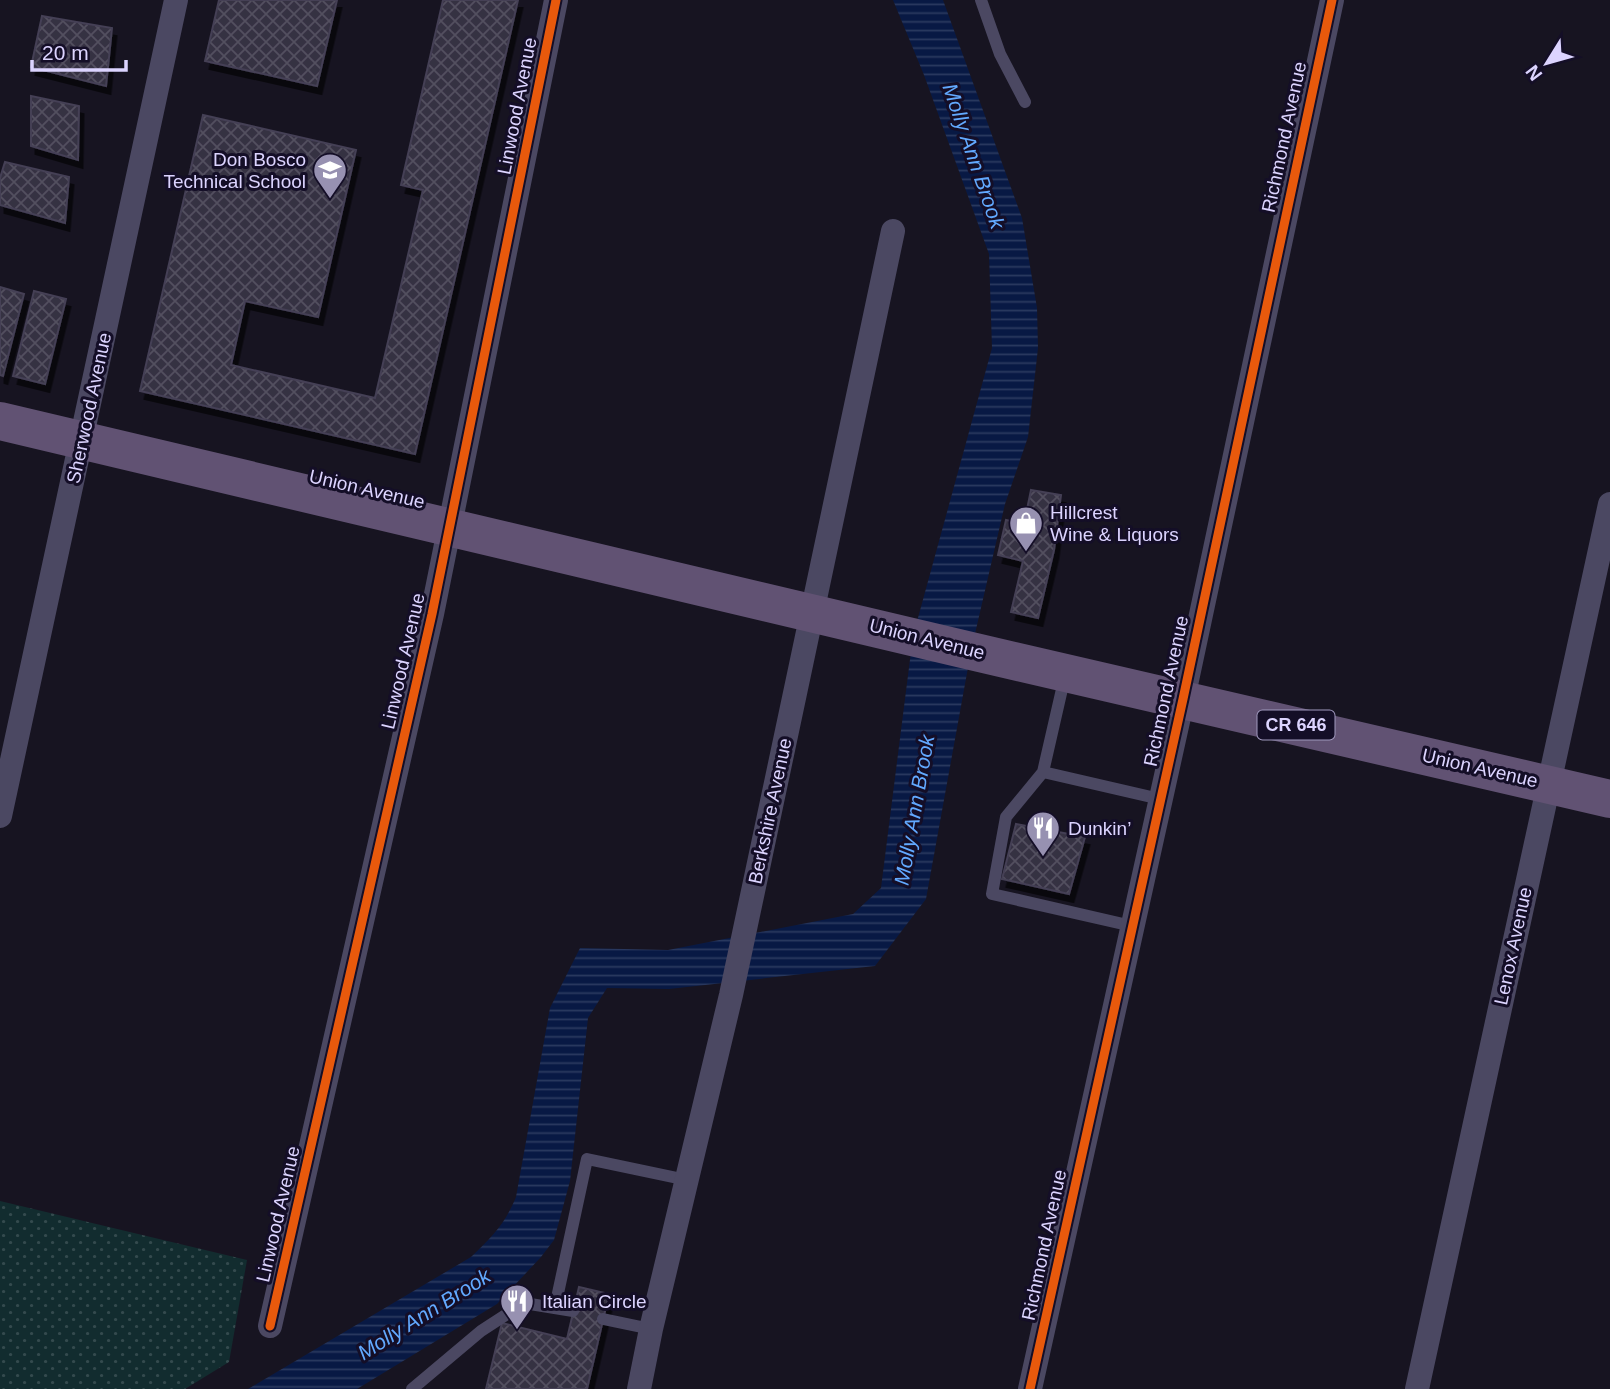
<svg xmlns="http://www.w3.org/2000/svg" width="1610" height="1389" font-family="Arial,sans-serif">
	<defs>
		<pattern id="grass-dots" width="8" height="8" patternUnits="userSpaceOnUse" patternTransform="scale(1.75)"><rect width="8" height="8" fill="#122c2f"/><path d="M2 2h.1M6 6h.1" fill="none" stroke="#344a4e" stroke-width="1.8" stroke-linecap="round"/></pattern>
		<pattern id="water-rules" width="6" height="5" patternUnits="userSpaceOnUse" patternTransform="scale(1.75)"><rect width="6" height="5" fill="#081944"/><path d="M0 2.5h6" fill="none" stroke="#2b3a60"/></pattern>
		<pattern id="building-cross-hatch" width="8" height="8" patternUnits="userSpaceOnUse" patternTransform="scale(1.75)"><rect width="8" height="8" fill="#363243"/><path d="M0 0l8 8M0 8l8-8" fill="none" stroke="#524f5f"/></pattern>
		<filter id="shadow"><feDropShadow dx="4.5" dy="8" stdDeviation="0" flood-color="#0009"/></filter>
	</defs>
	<rect width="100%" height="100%" fill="#171421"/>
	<path fill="url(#grass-dots)" d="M 0,1201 L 247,1260 L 229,1362 L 185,1389 L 0,1389 Z"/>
	<path fill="url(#water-rules)" d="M 893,0 L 943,0 L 1022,218 L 1037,308 L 1038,348 L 1028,437 L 1005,504 L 971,651 L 926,899 L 875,966 L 669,989 L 607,988 L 588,1018 L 570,1181 L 554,1240 L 541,1257 L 497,1304 L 357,1389 L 248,1389 L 471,1257 C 492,1237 505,1224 516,1197 L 550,1008 L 580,948 L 668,950 L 853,914 L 881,888 L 913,636 L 992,348 L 989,254 L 924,75 Z"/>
	<path fill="url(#building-cross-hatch)" stroke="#443f55" stroke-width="2" filter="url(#shadow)" d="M 219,0 L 337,0 L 317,86 L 205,61 Z
		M 443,0 L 518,0 L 415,454 L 140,391 L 203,115 L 356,150 L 318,317 L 245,301 L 231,365 L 375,398 L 423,190 L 401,185 Z
		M 42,16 L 112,28 L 106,86 L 31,67 Z
		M 31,96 L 79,106 L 78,160 L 31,146 Z
		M 5,162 L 69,177 L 65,223 L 0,205 L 0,178 Z
		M 0,287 L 24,294 L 3,376 L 0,375 Z
		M 34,291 L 66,299 L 45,384 L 13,376 Z
		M 1031,490 L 1061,495 L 1054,550 L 1038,618 L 1011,612 L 1023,561 L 998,555 L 1006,520 L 1024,524 Z
		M 1016,824 L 1085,837 L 1069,894 L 1002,879 Z
		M 579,1287 L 609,1294 L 587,1389 L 486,1389 L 502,1323 L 567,1339 Z"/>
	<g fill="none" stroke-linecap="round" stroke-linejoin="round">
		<path stroke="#4b4862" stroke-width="12" d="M 981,0 L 1000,54 L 1025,102
			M 1065,676 L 1043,772 L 1160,799
			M 1043,772 L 1006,817 L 992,894 L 1132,926
			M 555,1307 L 587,1159 L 687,1180
			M 603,1319 L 651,1329
			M 412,1389 L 481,1331 L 524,1303 L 573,1311"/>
		<path stroke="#4b4862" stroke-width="24" d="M 0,816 L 176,0
			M 270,1326 L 432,614 L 556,0
			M 639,1389 L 651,1329 L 731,995 L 893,231
			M 1030,1389 L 1183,699 L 1332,0
			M 1417,1389 L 1610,504"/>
		<path stroke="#615273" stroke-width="38" d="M 0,421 L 971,651 L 1610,799"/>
		<g stroke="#140e27" stroke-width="13">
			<path id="cycleway" d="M 270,1326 L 432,614 L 556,0
				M 1030,1389 L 1183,699 L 1332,0"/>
		</g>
		<use href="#cycleway" stroke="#e8590c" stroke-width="9"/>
	</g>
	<defs>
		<g id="school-pin" transform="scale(1.75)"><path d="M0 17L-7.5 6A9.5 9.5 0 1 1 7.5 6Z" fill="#9791b1" stroke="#140e27"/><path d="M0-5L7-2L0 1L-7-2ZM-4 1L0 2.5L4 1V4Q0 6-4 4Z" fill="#fff"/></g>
		<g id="shop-pin" transform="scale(1.75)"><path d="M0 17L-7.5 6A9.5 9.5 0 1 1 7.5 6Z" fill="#9791b1" stroke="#140e27"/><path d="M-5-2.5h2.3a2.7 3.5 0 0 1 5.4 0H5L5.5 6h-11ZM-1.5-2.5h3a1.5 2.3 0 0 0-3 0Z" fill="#fff"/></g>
		<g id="restaurant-pin" transform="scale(1.75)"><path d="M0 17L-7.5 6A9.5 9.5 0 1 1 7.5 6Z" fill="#9791b1" stroke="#140e27"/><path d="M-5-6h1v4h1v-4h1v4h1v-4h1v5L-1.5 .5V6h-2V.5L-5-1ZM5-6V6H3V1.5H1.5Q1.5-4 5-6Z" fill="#fff"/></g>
	</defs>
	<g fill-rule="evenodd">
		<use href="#school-pin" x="330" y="170"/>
		<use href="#shop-pin" x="1026" y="523"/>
		<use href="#restaurant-pin" x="1043" y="828"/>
		<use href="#restaurant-pin" x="517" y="1301"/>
	</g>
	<g text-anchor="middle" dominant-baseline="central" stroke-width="6" stroke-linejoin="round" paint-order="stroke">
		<rect fill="#140e27" stroke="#a099be" stroke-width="2" x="1257.5" y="710.5" width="77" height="29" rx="5"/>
		<g font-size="18" font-weight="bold" fill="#dcd4ff">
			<text x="1296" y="725">CR 646</text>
		</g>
		<g font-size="19" fill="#dcd4ff" stroke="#140e27">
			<text transform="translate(517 106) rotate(-79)">Linwood Avenue</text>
			<text transform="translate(1284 137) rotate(-78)">Richmond Avenue</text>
			<text transform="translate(89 408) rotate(-78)">Sherwood Avenue</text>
			<text transform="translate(367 489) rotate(13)">Union Avenue</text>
			<text transform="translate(927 639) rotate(14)">Union Avenue</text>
			<text transform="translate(403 661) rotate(-77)">Linwood Avenue</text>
			<text transform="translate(1166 691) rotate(-78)">Richmond Avenue</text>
			<text transform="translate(1480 768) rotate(13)">Union Avenue</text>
			<text transform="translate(770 811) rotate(-78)">Berkshire Avenue</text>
			<text transform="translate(1513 946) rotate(-78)">Lenox Avenue</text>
			<text transform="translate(278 1214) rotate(-77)">Linwood Avenue</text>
			<text transform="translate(1044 1245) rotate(-78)">Richmond Avenue</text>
		</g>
		<g font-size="19" fill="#dcd4ff" stroke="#140e27" text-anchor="start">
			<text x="306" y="159" text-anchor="end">Don Bosco<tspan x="306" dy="22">Technical School</tspan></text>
			<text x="1050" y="512">Hillcrest<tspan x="1050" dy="22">Wine &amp; Liquors</tspan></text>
			<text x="1068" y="828">Dunkin’</text>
			<text x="542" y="1301">Italian Circle</text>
		</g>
		<g font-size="21" font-style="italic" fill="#62a9ff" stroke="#140e27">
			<text transform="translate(974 156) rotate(71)">Molly Ann Brook</text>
			<text transform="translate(914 810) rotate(-80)">Molly Ann Brook</text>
			<text transform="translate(424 1314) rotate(-32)">Molly Ann Brook</text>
		</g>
	</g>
	<g transform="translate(1547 63) rotate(233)" stroke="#140e27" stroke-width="5" paint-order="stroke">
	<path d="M0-5L12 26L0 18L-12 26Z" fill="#dcd4ff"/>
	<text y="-10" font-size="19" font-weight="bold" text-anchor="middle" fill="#dcd4ff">N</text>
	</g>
	<path d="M32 60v10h94v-10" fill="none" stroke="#dcd4ff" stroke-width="3.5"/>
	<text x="42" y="60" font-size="21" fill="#dcd4ff" stroke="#140e27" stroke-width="5" paint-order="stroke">20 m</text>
</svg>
